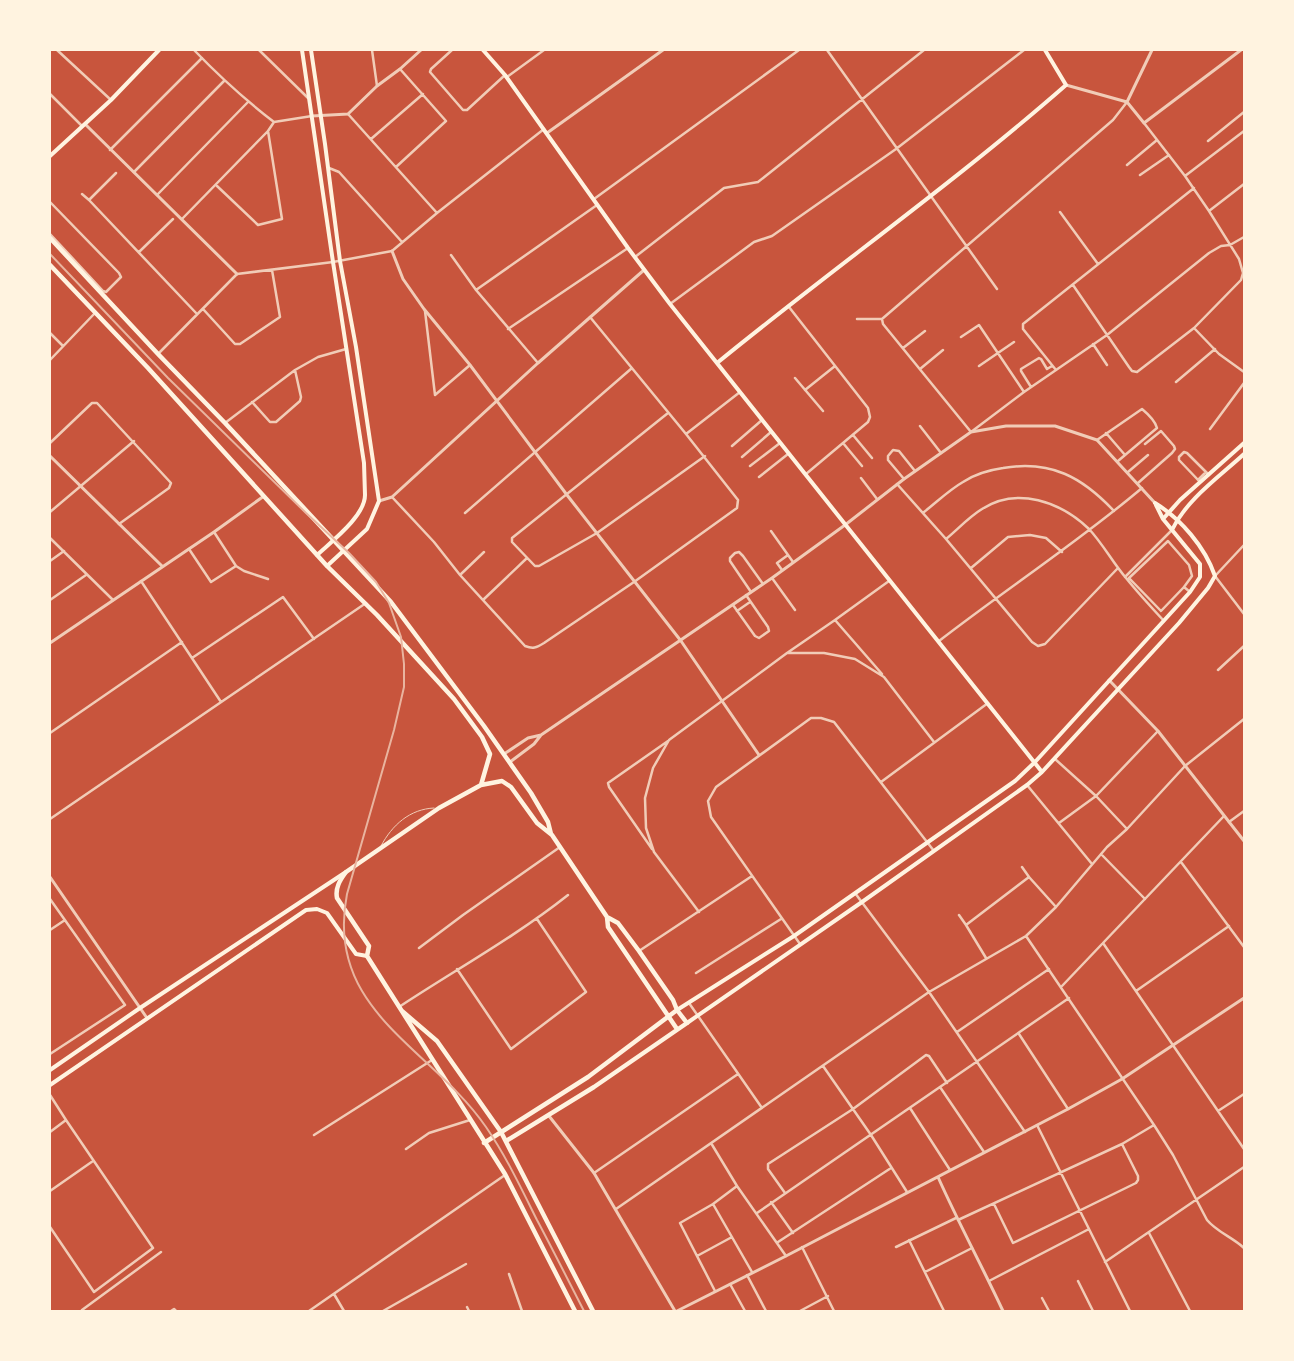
<svg xmlns="http://www.w3.org/2000/svg" width="1294" height="1361" font-family="Figtree,sans-serif">
	<rect width="100%" height="100%" fill="#c8553d"/>
	<g fill="none" stroke-linecap="round" stroke-linejoin="round">
		<path stroke="#f1ccb7" stroke-width="1" d="M 381,846 C 392,825 410,809 434,808"/>
		<path stroke="#f1ccb7" stroke-width="2.5" d="M 57,50 L 111,100
			M 194,50 C 220,77 244,99 274,122 L 312,116
			M 259,50 L 308,98
			M 372,50 L 377,86
			M 452,50 L 431,69 L 430,72 L 463,110 L 467,110 L 505,75
			M 827,50 L 997,289
			M 507,77 L 544,50
			M 50,94 L 82,126
			M 1127,102 L 1113,120 L 882,319 L 883,324 L 971,432 L 1024,392 L 1107,335 L 1209,253 L 1221,246 L 1230,245 L 1244,237
			M 348,114 L 437,213
			M 371,139 L 423,94
			M 1208,141 L 1244,112
			M 110,150 L 202,58
			M 1127,165 L 1157,140
			M 396,167 L 446,121 L 400,69
			M 329,168 L 339,172 L 402,242
			M 134,172 L 224,81
			M 116,173 L 89,200 L 197,314
			M 1140,175 L 1169,155
			M 1185,176 L 1244,131
			M 217,186 L 258,225 L 282,219 L 268,131
			M 82,194 L 89,200
			M 157,195 L 248,102
			M 594,199 L 799,50
			M 50,202 L 119,273 L 121,277 L 106,292 L 103,291 L 50,234
			M 1209,211 L 1244,184
			M 1060,212 L 1098,264
			M 182,219 L 268,131 L 274,122
			M 139,252 L 173,219
			M 451,255 L 476,290 L 538,363
			M 635,257 L 724,188 L 758,182 L 924,50
			M 1073,285 L 1129,367 L 1132,371 L 1137,372 L 1194,328 L 1241,280 L 1243,273 L 1239,259 L 1209,211 L 1185,176 L 1144,123
			M 476,290 L 597,205
			M 670,304 L 754,242 L 772,236 L 896,149 L 1024,50
			M 789,307 L 868,408 L 870,417 L 868,422 L 806,474
			M 203,309 L 235,344 L 240,344 L 280,317 L 272,270
			M 425,311 L 435,395 L 470,365
			M 857,319 L 882,319
			M 1194,328 L 1219,354 L 1244,372
			M 508,329 L 628,248
			M 50,333 L 63,346
			M 961,337 L 979,325 L 1024,392
			M 1093,344 L 1107,365
			M 903,348 L 925,331
			M 158,354 L 237,274 L 333,262 L 392,251 L 437,213 L 544,129
			M 50,360 L 95,313
			M 979,366 L 1014,342
			M 920,369 L 943,350
			M 1056,370 L 1023,329 L 1023,324 L 1194,188
			M 795,378 L 823,411
			M 1176,382 L 1215,349
			M 1031,387 L 1021,371 L 1021,369 L 1039,358 L 1041,359 L 1047,369 L 1052,366
			M 805,390 L 835,366
			M 252,402 L 270,422 L 276,422 L 300,401 L 301,397 L 295,370
			M 668,413 L 512,538 L 512,542 L 535,566 L 539,566 L 597,533 L 705,456
			M 225,423 L 295,370 L 318,357 L 346,349
			M 920,426 L 941,453
			M 1210,429 L 1244,383
			M 1106,433 L 1125,455
			M 686,434 L 740,392
			M 853,435 L 872,458
			M 1097,440 L 1142,409 C 1148,414 1155,420 1157,428 L 1118,461
			M 50,443 L 92,403 L 97,403 L 171,483 L 169,488 L 119,524
			M 843,443 L 862,466
			M 732,446 L 762,420
			M 742,457 L 771,432
			M 750,466 L 780,443
			M 1128,472 L 1148,455
			M 759,477 L 788,454
			M 861,478 L 877,499
			M 904,479 L 888,460 L 888,456 L 893,450 L 899,451 L 915,471
			M 1198,480 L 1206,472
			M 1200,482 L 1179,460 L 1179,457 L 1184,452 L 1187,453 L 1209,475
			M 1138,483 L 1172,453 L 1175,449 L 1174,446 L 1161,431 L 1145,444
			M 897,484 L 946,539 L 1032,642 L 1038,646 L 1045,644 L 1118,568
			M 392,497 L 434,542 L 460,575 L 525,646 C 533,649 536,648 544,643 L 634,582 L 737,508 L 738,500 L 686,434 L 590,317
			M 50,512 L 134,441
			M 924,512 C 937,502 949,490 963,482 C 975,474 989,470 1003,468 C 1051,460 1082,477 1114,511
			M 465,513 L 632,368
			M 771,531 L 793,562
			M 50,538 L 113,600
			M 946,539 C 958,529 969,517 982,509 C 1017,486 1061,502 1089,529 C 1103,544 1113,563 1126,578 C 1138,593 1151,607 1164,621
			M 1244,545 L 1215,576 L 1244,614
			M 189,549 L 211,582 L 236,566 L 214,532
			M 50,561 L 64,551
			M 236,566 L 244,571 L 268,579
			M 971,568 L 1008,537 L 1030,535 L 1046,538 L 1062,552
			M 782,570 L 777,563 L 788,555
			M 460,575 L 484,552
			M 1125,577 L 1172,530
			M 772,578 L 795,610
			M 141,581 L 221,702
			M 1184,587 L 1161,611 L 1129,578 L 1168,541 L 1189,565 L 1192,576 L 1184,587 L 1190,592
			M 751,592 L 730,561 L 730,558 L 735,553 L 739,552 L 743,556 L 763,584
			M 50,600 L 86,575
			M 483,600 L 527,558
			M 733,605 L 755,636 L 759,638 L 769,631 L 768,627 L 746,595
			M 737,611 L 750,602
			M 835,620 L 889,581
			M 939,641 C 1006,589 1077,543 1142,488
			M 787,653 L 835,620 L 882,674
			M 192,658 L 283,597 L 314,639
			M 1218,670 L 1244,646
			M 50,733 L 182,642
			M 1055,759 L 1096,796 L 1127,829
			M 881,782 L 988,703
			M 1027,785 L 1092,864
			M 50,819 L 366,603
			M 1229,822 L 1244,811
			M 1059,823 L 1096,796 L 1158,731
			M 652,849 L 609,787 L 608,783 L 668,741
			M 1101,854 L 1145,899
			M 1181,862 L 1244,947
			M 1022,867 L 1029,877
			M 855,893 L 929,992 L 1025,1132
			M 50,899 L 125,1005 L 50,1054
			M 699,912 L 654,852 L 646,828 L 645,798 L 653,768 L 669,740 L 787,653 L 824,653 L 855,659 L 884,677 L 934,742
			M 959,915 L 966,925
			M 50,930 L 65,920
			M 1026,936 L 1154,1125 L 1173,1155 L 1207,1220 C 1217,1232 1232,1237 1244,1248
			M 1103,943 L 1244,1149
			M 800,944 L 711,817 L 708,801 L 716,787 L 811,718 L 821,718 L 834,722 L 934,851
			M 419,948 L 463,915 L 560,847
			M 639,951 L 752,876
			M 986,958 L 966,925 L 1029,877 L 1056,907
			M 457,969 L 511,1049 L 586,992 L 537,919
			M 696,973 L 781,919
			M 1062,986 L 1224,816
			M 1136,991 L 1229,926
			M 689,1003 L 762,1108
			M 399,1007 C 455,970 515,937 568,895
			M 957,1032 L 1049,969
			M 1019,1034 L 1068,1109
			M 823,1066 L 871,1135 L 907,1192
			M 940,1087 L 984,1152
			M 50,1095 L 66,1120
			M 910,1108 L 950,1170
			M 1218,1111 L 1244,1094
			M 1037,1125 L 1130,1311
			M 50,1132 L 66,1120 L 153,1248 L 94,1292 L 50,1227
			M 314,1135 L 432,1060
			M 711,1143 L 737,1186 L 786,1256
			M 406,1149 L 429,1133 L 470,1120
			M 594,1173 L 738,1074
			M 50,1191 L 93,1161
			M 785,1193 L 768,1169 L 768,1164 L 853,1109 L 926,1055 L 929,1056 L 947,1083
			M 771,1202 L 793,1233
			M 713,1204 L 737,1186
			M 994,1204 L 1013,1243 L 1136,1183 L 1138,1180 L 1138,1176 L 1122,1144
			M 616,1209 L 929,992 L 1026,936 L 1056,907 L 1107,847 L 1127,829 L 1185,766 L 1244,719
			M 757,1213 L 1069,998
			M 958,1220 L 1122,1144 L 1154,1125
			M 1149,1233 L 1190,1311
			M 909,1240 L 944,1311
			M 778,1242 L 891,1168
			M 802,1247 L 834,1311
			M 896,1247 L 956,1218
			M 697,1256 L 732,1237
			M 1105,1262 L 1244,1167
			M 925,1272 L 972,1248
			M 509,1274 L 522,1311
			M 747,1275 L 766,1311
			M 989,1281 L 1089,1229
			M 1078,1281 L 1093,1311
			M 730,1284 L 745,1311
			M 715,1291 L 680,1223 L 713,1204 L 752,1272
			M 334,1294 L 344,1311
			M 1042,1298 L 1049,1311
			M 467,1307 L 469,1311
			M 83,1311 L 82,1310 L 161,1252
			M 171,1311 L 174,1309 L 176,1311
			M 309,1311 L 505,1175
			M 383,1311 L 466,1264
			M 800,1311 L 828,1296"/>
		<path stroke="#f1ccb7" stroke-width="3" d="M 1066,85 L 1127,102 L 1144,123 L 1241,50
			M 1127,102 L 1152,50
			M 312,116 L 348,114 L 377,86 L 400,69 L 421,50
			M 85,124 L 237,274
			M 547,133 L 663,50
			M 392,251 L 403,279 L 424,309 L 470,365 L 567,495 L 681,641 L 759,755
			M 50,456 L 162,566
			M 379,501 L 392,497 L 538,363 L 644,270
			M 50,643 L 214,532 L 264,496
			M 1109,680 L 1158,731 L 1244,841
			M 504,754 L 528,738 L 541,735
			M 510,762 L 534,744 L 541,735 L 772,578 L 845,525 L 904,479 L 971,432 L 1006,426 L 1055,426 L 1097,440 L 1155,503
			M 50,877 L 147,1018
			M 549,1116 L 594,1173 L 675,1311
			M 938,1177 C 958,1222 982,1266 1003,1311
			M 677,1311 L 786,1256 L 1068,1109 L 1122,1079 L 1244,998"/>
		<path stroke="#fff3e0" stroke-width="4" d="M 302,50 L 333,262 L 364,463 L 365,495 C 365,516 332,541 317,555
			M 311,50 L 325,144 L 340,261 L 356,347 L 379,501 L 367,529 L 327,566
			M 483,50 L 505,75 L 628,248 L 670,304 L 1042,772
			M 50,156 L 111,100 L 159,50
			M 717,363 C 832,269 954,183 1066,85 L 1045,50
			M 1163,519 L 1180,500 L 1244,443
			M 1172,530 C 1187,499 1219,477 1244,454
			M 677,1010 L 794,936 L 1015,781 L 1035,762 L 1190,592 L 1200,577 L 1200,564 L 1163,519 L 1156,505
			M 687,1023 L 862,902 L 1027,785 L 1042,772 L 1179,623 L 1208,588 L 1215,576 C 1205,547 1181,519 1155,503
			M 50,1070 L 140,1008 L 346,872
			M 50,1085 L 306,910 L 317,909 L 327,913 L 356,954 L 367,956"/>
		<path stroke="#fff3e0" stroke-width="4.5" d="M 50,238 L 158,354 L 225,423 L 391,602 L 484,726 L 531,793 L 548,822 L 551,834
			M 50,265 L 148,368 L 327,566 L 377,615 L 454,699 L 482,737 L 490,754 L 481,785
			M 607,917 L 608,927 L 677,1029
			M 402,1011 L 437,1041 L 501,1132 L 593,1311
			M 506,1141 L 594,1087 L 687,1023 L 677,1010 L 673,1000 L 639,951 L 618,923 L 607,917 L 552,835 L 537,823 L 511,787 L 502,781 L 481,785 L 439,808 L 346,872 C 340,880 335,888 337,898 L 369,946 L 367,956 L 505,1174 L 575,1311
			M 484,1143 L 588,1077 L 677,1010"/>
		<path stroke="#e9b49f" stroke-width="2" d="M 50,254 L 168,378 L 306,513 L 349,553 L 376,582 L 389,603 L 401,637 L 404,664 L 404,687 L 394,730 L 347,894 C 324,1011 431,1047 486,1127 C 506,1156 521,1188 537,1220 C 553,1250 568,1280 584,1311"/>
	</g>
	<rect width="1294" height="1361" fill="none" stroke="#fff3e0" stroke-width="102"/>
</svg>
